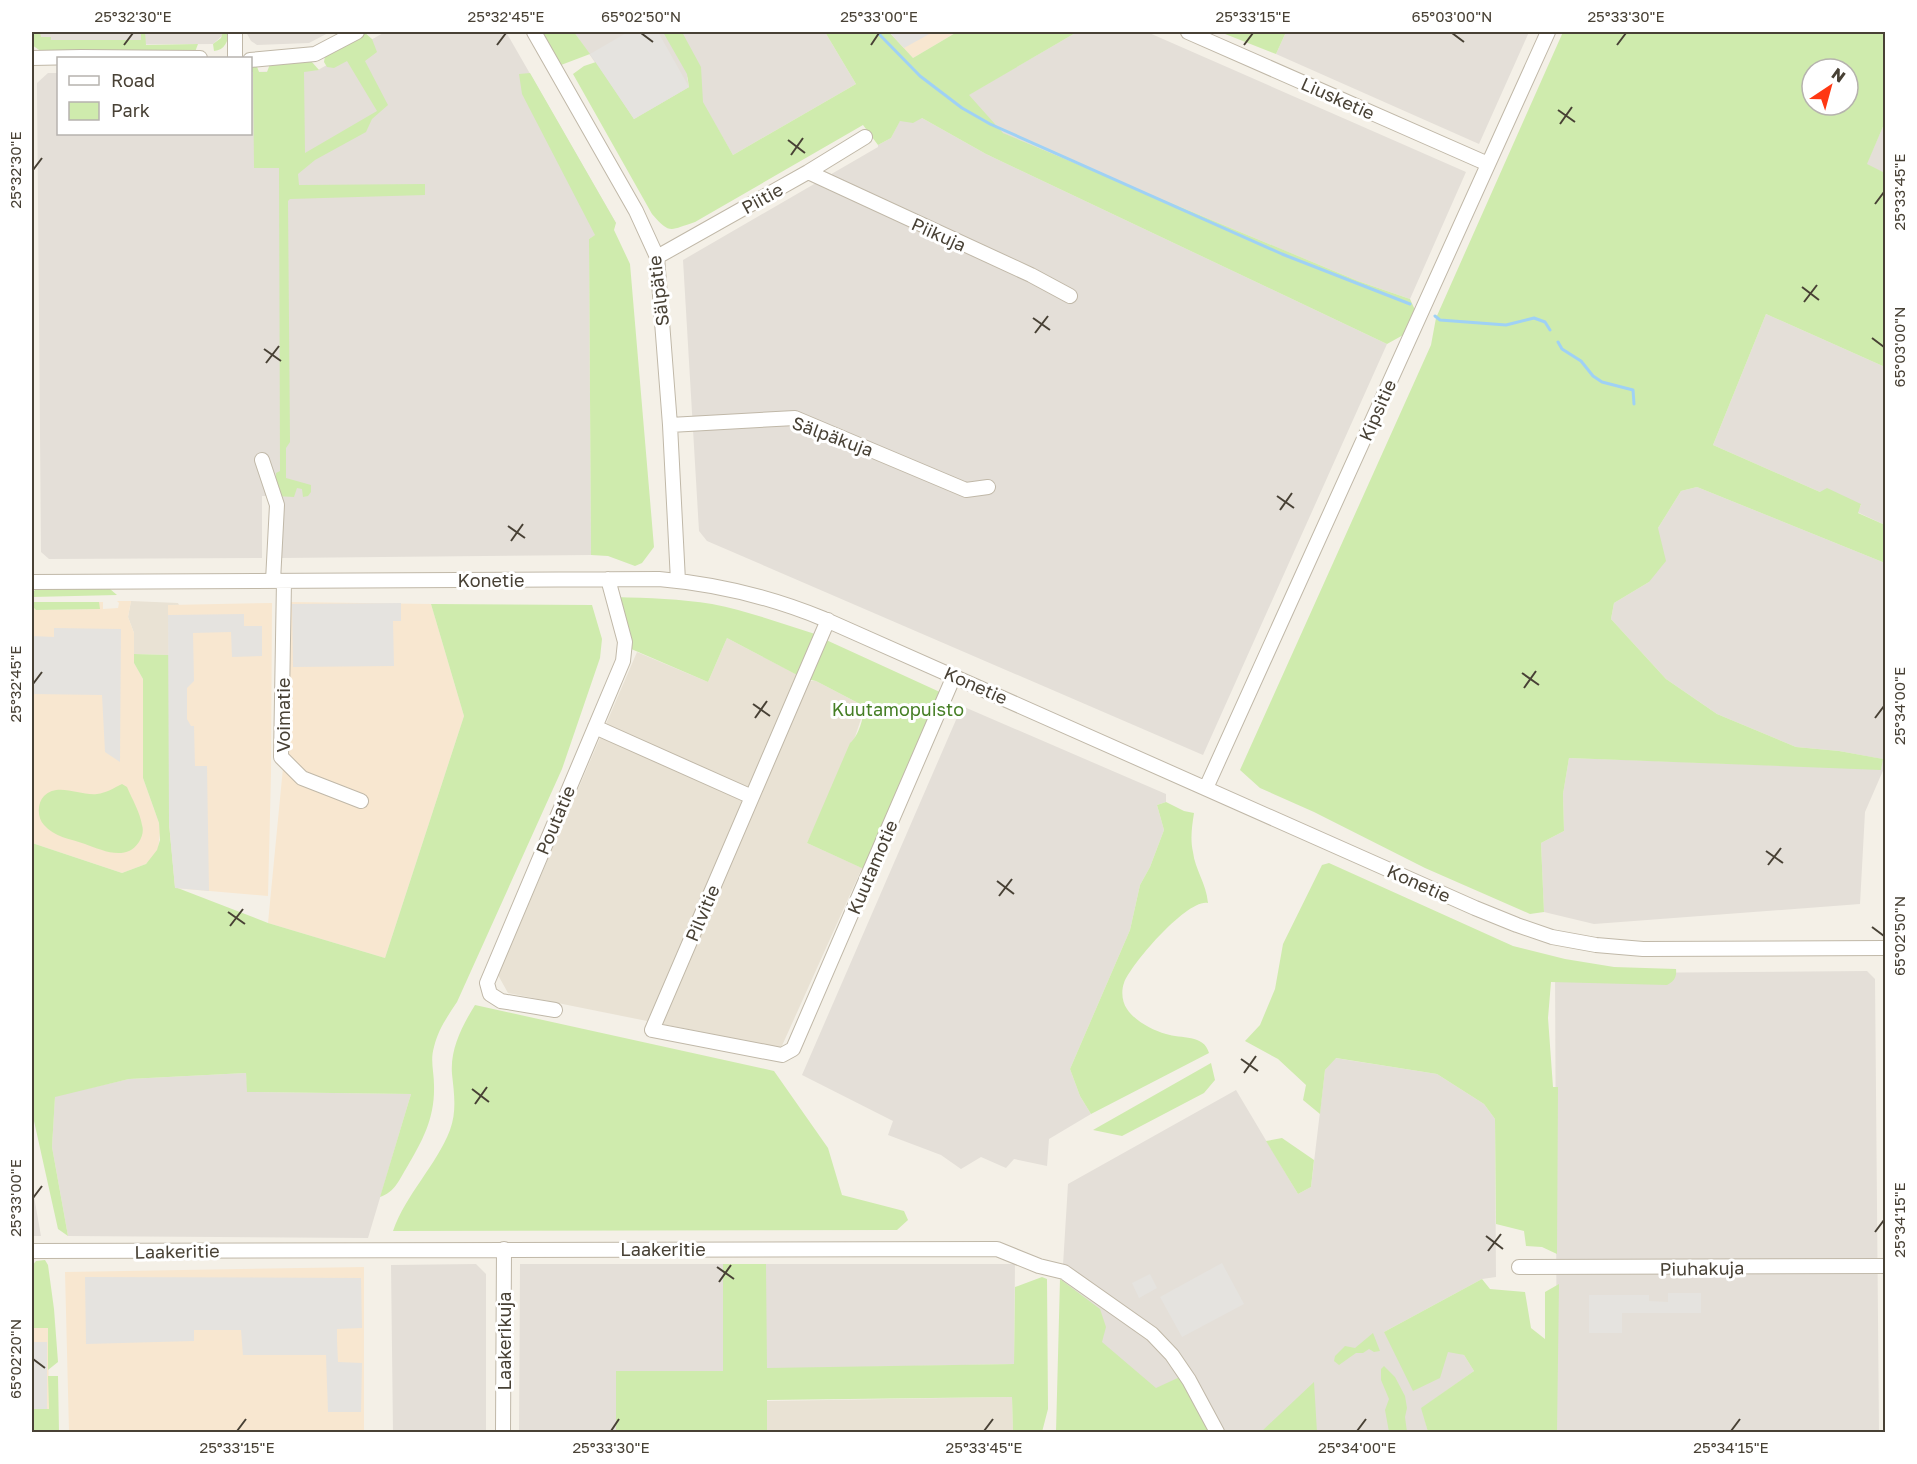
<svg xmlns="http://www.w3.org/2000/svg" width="1917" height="1464" font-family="'Golos Text',sans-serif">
	<rect width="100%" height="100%" fill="#f4f0e7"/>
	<path fill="#e9e2d4" d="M 131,601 L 178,603 L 179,605 L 168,615 L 169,655 L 134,654 L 134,633 L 128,617 Z
		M 727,638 L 809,681 L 816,681 L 860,704 L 864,710 L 854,740 L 807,843 L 862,868 L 781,1048 L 508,993 L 498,975 L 637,652 L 708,682 Z
		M 1012,1397 L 1013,1432 L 767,1432 L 767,1401 Z"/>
	<path fill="#f8e7d0" d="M 889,32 L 957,32 L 913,58 Z
		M 117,601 L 131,601 L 128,617 L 134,633 L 134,663 L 143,679 L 143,778 L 159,823 L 160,832 L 158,850 L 146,864 L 122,873 L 32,843 L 32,606 L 36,610 L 99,609 L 99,602 L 103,602 L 103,609 L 118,608 L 119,603 Z
		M 290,602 L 431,604 L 464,716 L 385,958 L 268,923 L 288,716 Z
		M 272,603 L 271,773 L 268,896 L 175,888 L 169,823 L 168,605 Z
		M 364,1267 L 364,1432 L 69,1432 L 65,1272 Z
		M 32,1328 L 48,1328 L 49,1409 L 32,1409 Z"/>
	<path fill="#e4dfd8" d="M 38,32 L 223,32 L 223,35 L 213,44 L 47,45 L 38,36 Z
		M 246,32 L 330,32 L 309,43 L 257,45 L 251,41 Z
		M 385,32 L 506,32 L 616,223 L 589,239 L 591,555 L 281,558 L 280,496 L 262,496 L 262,558 L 49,559 L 41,552 L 37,83 L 48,73 L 58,73 L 58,134 L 250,134 L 251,72 L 318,70 Z
		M 574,32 L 825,32 L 856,84 L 733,155 L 687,76 L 689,87 L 634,119 Z
		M 1077,32 L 1147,32 L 1466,172 L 1410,299 L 1358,281 L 1002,133 L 968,95 Z
		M 1286,32 L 1529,32 L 1479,144 L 1276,54 Z
		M 922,118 L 986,154 L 1387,344 L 1203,755 L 707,541 L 699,531 L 683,260 L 878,147 L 878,145 L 891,138 L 900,120 Z
		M 1885,122 L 1885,173 L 1866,165 Z
		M 1766,314 L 1885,367 L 1885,525 L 1857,512 L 1861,505 L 1820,492 L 1713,445 Z
		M 1697,487 L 1885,563 L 1885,766 L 1865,812 L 1860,904 L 1594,924 L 1544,912 L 1541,843 L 1564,831 L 1563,794 L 1569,758 L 1881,769 L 1882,759 L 1839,751 L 1796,747 L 1717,714 L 1666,679 L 1611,619 L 1614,603 L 1649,582 L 1658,528 L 1681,491 Z
		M 962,706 L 1166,794 L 1166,802 L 1157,805 L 1164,830 L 1150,867 L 1140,885 L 1130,930 L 1070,1069 L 1080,1096 L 1091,1114 L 1049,1139 L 1047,1166 L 1014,1159 L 1006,1168 L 981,1157 L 961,1169 L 941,1155 L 888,1135 L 893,1121 L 802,1075 Z
		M 1555,964 L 1614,973 L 1867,971 L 1875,979 L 1879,1432 L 1557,1432 Z
		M 1335,1058 L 1437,1074 L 1484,1104 L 1495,1119 L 1496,1277 L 1482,1279 L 1384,1332 L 1464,1355 L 1474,1371 L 1422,1408 L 1428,1432 L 1202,1432 L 1158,1394 L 1060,1314 L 1068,1184 L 1236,1090 L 1298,1194 L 1311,1187 L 1325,1070 Z
		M 246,1073 L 248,1092 L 411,1094 L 368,1238 L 68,1236 L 52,1147 L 55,1096 L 129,1079 Z
		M 32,1185 L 41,1236 L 32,1236 Z
		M 476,1264 L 486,1274 L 486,1432 L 393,1432 L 391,1265 Z
		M 520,1264 L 723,1264 L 723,1371 L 617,1371 L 616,1432 L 519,1432 Z
		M 766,1264 L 1015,1264 L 1014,1364 L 766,1369 Z"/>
	<path fill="#cfebad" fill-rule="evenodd" d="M 32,32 L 40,32 L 41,37 L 51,37 L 51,40 L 141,40 L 141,32 L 145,32 L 146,45 L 198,44 L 195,52 L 42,52 L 32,45 Z
		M 223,32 L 229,32 C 228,41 225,50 214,51 L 213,44 L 221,38 Z
		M 541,32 L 574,32 L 590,54 L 561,65 Z
		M 663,32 L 682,32 L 701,67 L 703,102 L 733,155 L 856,84 L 825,32 L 889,32 L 913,58 L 957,32 L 1077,32 L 969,95 L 1003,133 L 1358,281 L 1410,299 L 1415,310 L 1405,334 L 1387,344 L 986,154 L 922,118 L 913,123 L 900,121 L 891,138 L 878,145 L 863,125 L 695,222 C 670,230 670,235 652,214 L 573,74 L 584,66 L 596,62 L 634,119 L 689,87 L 687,74 Z
		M 1220,32 L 1286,32 L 1276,54 Z
		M 1563,32 L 1885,32 L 1885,122 L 1867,164 L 1885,173 L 1885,367 L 1766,314 L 1713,445 L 1820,492 L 1827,488 L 1861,504 L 1858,513 L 1885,525 L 1885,563 L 1697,487 L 1681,491 L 1658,528 L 1666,561 L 1649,582 L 1614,603 L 1611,619 L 1666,679 L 1717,714 L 1796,747 L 1839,751 L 1883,759 L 1881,770 L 1569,758 L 1563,794 L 1564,831 L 1541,843 L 1544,912 L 1530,914 L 1425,868 L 1314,812 L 1260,788 L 1240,770 L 1431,345 L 1436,318 ZM 1812,69 L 1848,69 L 1848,105 L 1812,105 Z
		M 365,33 L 372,39 L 377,52 L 365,61 L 388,105 L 372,119 L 366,132 L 315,160 L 298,174 L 299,185 L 425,184 L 425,195 L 290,199 L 288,201 L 290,442 L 286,448 L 286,478 L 311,485 L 311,492 L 308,496 L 303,497 L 302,489 L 297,488 L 294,497 L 276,496 L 276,473 L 280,471 L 279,168 L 254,168 L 253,72 L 251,72 L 250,64 L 256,64 L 259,72 L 267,72 L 270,64 L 311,61 L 319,70 L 304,72 L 305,153 L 377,111 L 347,61 L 334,68 L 327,67 L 324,62 L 325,56 Z
		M 530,73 L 616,223 L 614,230 L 630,264 L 654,547 L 642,563 L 635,566 L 608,556 L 591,555 L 589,239 L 595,235 L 522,94 L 519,74 Z
		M 106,588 L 110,589 L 117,595 L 32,597 L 32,593 L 36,589 Z
		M 616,597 C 648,598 681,599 712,604 C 747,611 781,623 815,634 L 799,676 L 727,638 L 708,682 L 629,648 Z
		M 32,602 L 99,602 L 100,609 L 36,610 L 32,606 Z
		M 431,604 L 592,605 L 602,639 L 600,658 L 562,769 L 457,1002 C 447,1017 438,1030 434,1047 C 430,1060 434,1072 434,1085 C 435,1118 423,1140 407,1167 C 399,1180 395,1192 380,1197 L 411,1094 L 247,1092 L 246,1073 L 129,1079 L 55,1097 L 52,1147 L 68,1236 L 58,1229 L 32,1112 L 32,843 L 122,873 L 146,864 L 157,850 L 160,840 L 159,823 L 143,778 L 143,679 L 134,663 L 134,654 L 169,655 L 169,823 L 175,887 L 268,923 L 385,958 L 464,716 Z
		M 824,639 L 942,693 L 866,870 L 807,843 L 850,743 C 858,737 865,716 863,706 L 860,704 L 816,681 L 806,679 Z
		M 122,784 L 127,787 C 132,799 140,812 142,825 C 144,831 142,837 139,842 C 126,862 102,850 85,844 C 71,839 54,837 44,825 C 37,818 37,803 44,796 C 58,782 80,796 97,794 C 106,793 114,788 122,784 Z
		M 1166,802 L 1184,811 L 1194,813 C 1192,826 1190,839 1193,852 C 1195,870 1206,882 1208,903 C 1188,898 1131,964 1124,983 C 1121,991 1122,1002 1127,1009 C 1135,1021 1152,1030 1166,1034 C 1181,1039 1204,1034 1209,1053 L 1091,1114 L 1080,1096 L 1070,1069 L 1130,930 L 1140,885 L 1150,867 L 1164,830 L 1157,805 Z
		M 1329,863 L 1513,946 L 1565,959 L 1614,967 L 1676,969 C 1677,977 1674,982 1667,985 L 1551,982 L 1548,1018 L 1553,1087 L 1558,1087 L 1557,1254 L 1542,1247 L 1526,1246 L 1524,1231 L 1496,1224 L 1495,1119 L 1484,1104 L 1437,1074 L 1336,1058 L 1325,1070 L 1320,1114 L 1303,1100 L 1306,1085 L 1278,1059 L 1245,1041 L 1260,1025 L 1275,989 L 1283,944 L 1322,865 Z
		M 475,1005 L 774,1071 L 828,1148 L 842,1195 L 904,1211 L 908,1220 L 897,1230 L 393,1231 C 406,1194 436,1166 450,1130 C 457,1111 454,1093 452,1074 C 450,1049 462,1026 475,1005 Z
		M 1211,1063 L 1215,1080 L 1204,1093 L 1122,1136 L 1093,1130 Z
		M 1282,1138 L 1314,1160 L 1311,1187 L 1298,1194 L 1266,1141 Z
		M 45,1260 L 48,1265 L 54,1309 L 58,1362 L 48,1370 L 48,1328 L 32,1328 L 32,1266 L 36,1261 Z
		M 723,1264 L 766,1264 L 767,1368 L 1014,1364 L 1015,1287 L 1042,1277 L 1047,1279 L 1048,1409 L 1042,1432 L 1013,1432 L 1012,1397 L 767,1400 L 767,1432 L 616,1432 L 616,1371 L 723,1371 Z
		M 1060,1279 L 1100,1309 L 1106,1327 L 1102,1342 L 1156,1388 L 1182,1376 L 1212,1432 L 1056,1432 Z
		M 1482,1279 L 1490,1289 L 1525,1292 L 1531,1328 L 1545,1339 L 1545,1292 L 1559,1284 L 1557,1432 L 1428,1432 L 1421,1408 L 1474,1371 L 1464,1355 L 1448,1352 L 1440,1378 L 1413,1391 L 1384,1332 Z
		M 1373,1333 L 1380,1351 L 1374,1352 L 1369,1349 L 1363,1353 L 1356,1353 L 1339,1365 L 1334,1361 L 1335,1356 L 1345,1346 L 1355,1348 Z
		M 1384,1366 L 1395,1377 L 1405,1396 L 1407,1408 L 1405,1417 L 1407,1432 L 1389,1432 L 1385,1410 L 1389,1399 L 1381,1380 L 1381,1369 Z
		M 48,1376 L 58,1376 L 59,1432 L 32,1432 L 32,1409 L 49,1409 Z
		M 1314,1382 L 1317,1432 L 1261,1432 Z"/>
	<path fill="#e5e3df" d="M 628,32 L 658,32 L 689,87 L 634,119 L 590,54 Z
		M 889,32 L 933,32 L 904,48 Z
		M 401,603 L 401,621 L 393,621 L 394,666 L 293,667 L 292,604 Z
		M 244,614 L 244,626 L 262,626 L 262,656 L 232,657 L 231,632 L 193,633 L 194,681 L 187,688 L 187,719 L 191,726 L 194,726 L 195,766 L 207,766 L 209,891 L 175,888 L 169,823 L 168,615 Z
		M 54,628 L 121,629 L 120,762 L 105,752 L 102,695 L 32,694 L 32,636 L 54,637 Z
		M 1222,1263 L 1244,1304 L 1182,1337 L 1160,1297 Z
		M 1150,1274 L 1157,1288 L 1139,1298 L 1132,1283 Z
		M 85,1277 L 361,1278 L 362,1328 L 337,1329 L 337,1341 L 338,1362 L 362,1363 L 361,1412 L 328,1412 L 326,1355 L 243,1355 L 241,1330 L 194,1330 L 194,1341 L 86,1344 Z
		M 1668,1293 L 1701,1293 L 1701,1313 L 1622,1313 L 1622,1333 L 1589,1333 L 1589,1295 L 1649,1295 L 1649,1301 L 1668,1302 Z
		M 32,1342 L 47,1342 L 47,1409 L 32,1409 Z"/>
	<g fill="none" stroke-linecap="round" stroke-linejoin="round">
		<path stroke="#9fd1f5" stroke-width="3" d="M 877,32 L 920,76 L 962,108 L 990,124 L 1282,254 L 1410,304
			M 1435,316 L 1440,320 L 1506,325 L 1534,318 L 1545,322 L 1550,330
			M 1558,342 L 1562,349 L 1581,361 L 1593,376 L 1602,382 L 1633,390 L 1634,404"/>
		<g stroke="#c0b8a8" stroke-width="16">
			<path id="minor" d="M 235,32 L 235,58
				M 534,32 L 636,211 L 657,257 L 670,425 L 678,581
				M 1188,32 L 1488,164
				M 32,58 L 81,57 L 200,58
				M 250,60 L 315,54 L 357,32
				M 808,172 L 1031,275 L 1070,296
				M 657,257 L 808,172 L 865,137
				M 670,425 L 795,418 L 966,490 L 988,487
				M 262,460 L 277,505 L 273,581
				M 284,581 L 281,757 L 302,778 L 361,801
				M 32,582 L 659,579 C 717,584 771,597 824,619 L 1475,908 L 1517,925 L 1552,937 L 1596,945 L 1643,949 L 1886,948
				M 828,620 L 652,1030 L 782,1055 L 793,1049 L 954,676
				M 595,727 L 752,797
				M 1206,788 L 1548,32
				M 555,1010 L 501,1001 L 490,994 L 487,983 L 623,661 L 625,642 L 608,579
				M 32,1251 L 997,1249 L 1039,1266 L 1064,1272 L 1152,1334 L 1172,1355 L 1189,1380 L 1217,1432
				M 1519,1267 L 1886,1266
				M 503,1432 L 504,1249"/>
		</g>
		<use href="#minor" stroke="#fff" stroke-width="14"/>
	</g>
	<path fill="none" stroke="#484135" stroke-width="2" d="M 641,33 L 653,42M 1452,33 L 1464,42M 124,45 L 133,33M 497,45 L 506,33M 871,45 L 879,33M 1244,45 L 1253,33M 1617,45 L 1626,33M 1558,110 L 1575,122M 1560,124 L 1572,107M 788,140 L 805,153M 791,155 L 803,138M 33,170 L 42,158M 1875,204 L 1884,192M 1802,287 L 1819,300M 1804,302 L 1817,285M 1033,318 L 1050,330M 1035,333 L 1048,316M 1872,338 L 1884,347M 264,349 L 281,361M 266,363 L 279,346M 1277,496 L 1294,508M 1280,510 L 1292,493M 508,526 L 525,538M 511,541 L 523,524M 1522,673 L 1539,685M 33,684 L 42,672M 1524,688 L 1536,671M 753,704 L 770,716M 755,718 L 767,701M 1875,718 L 1884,706M 1766,851 L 1783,863M 1768,865 L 1781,848M 997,881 L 1014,894M 999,896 L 1012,879M 228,912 L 245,924M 230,926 L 243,909M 1872,927 L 1884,936M 1241,1059 L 1258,1071M 1244,1073 L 1256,1056M 472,1089 L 489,1102M 475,1104 L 487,1087M 33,1198 L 42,1186M 1875,1232 L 1884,1220M 1486,1236 L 1503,1249M 1488,1251 L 1501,1234M 717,1267 L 734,1279M 719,1282 L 731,1265M 33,1359 L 45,1368M 237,1431 L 246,1419M 611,1431 L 619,1419M 984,1431 L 993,1419M 1357,1431 L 1366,1419M 1731,1431 L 1740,1419"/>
	<g text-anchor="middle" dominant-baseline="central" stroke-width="6" stroke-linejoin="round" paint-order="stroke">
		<g font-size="18" fill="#484135" stroke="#fff">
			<text transform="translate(1338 98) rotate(24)">Liusketie</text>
			<text transform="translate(762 198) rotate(-29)">Piitie</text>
			<text transform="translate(939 234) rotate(24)">Piikuja</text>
			<text transform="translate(658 291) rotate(-97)">Sälpätie</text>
			<text transform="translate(1377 410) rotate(-66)">Kipsitie</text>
			<text transform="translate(833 436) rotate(20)">Sälpäkuja</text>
			<text x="491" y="580">Konetie</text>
			<text transform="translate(976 685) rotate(24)">Konetie</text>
			<text transform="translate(283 715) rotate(-90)">Voimatie</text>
			<text transform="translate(555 820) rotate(-67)">Poutatie</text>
			<text transform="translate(872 867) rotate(-67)">Kuutamotie</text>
			<text transform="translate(1419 883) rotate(24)">Konetie</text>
			<text transform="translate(702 913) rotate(-67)">Pilvitie</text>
			<text x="663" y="1249">Laakeritie</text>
			<text transform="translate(177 1251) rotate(-1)">Laakeritie</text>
			<text transform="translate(1702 1268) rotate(-1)">Piuhakuja</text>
			<text transform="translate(504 1341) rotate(-90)">Laakerikuja</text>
		</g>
		<g font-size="18" fill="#457e24" stroke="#fff">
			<text x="898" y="709">Kuutamopuisto</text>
		</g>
	</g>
	<rect width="1917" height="1464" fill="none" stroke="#ffffff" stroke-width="66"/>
	<rect x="57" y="57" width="195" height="78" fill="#ffffff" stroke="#b6b3ae" stroke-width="1.5"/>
	<rect x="69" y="76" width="30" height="9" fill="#ffffff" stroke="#b6b3ae" stroke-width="1.5"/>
	<text x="111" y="87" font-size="18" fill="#484135">Road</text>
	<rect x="69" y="102" width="30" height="18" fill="#cfebad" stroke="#b6b3ae" stroke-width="1.5"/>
	<text x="111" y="117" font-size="18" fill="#484135">Park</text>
	<g transform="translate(1830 87) rotate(36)"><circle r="28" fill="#ffffff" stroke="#b6b3ae" stroke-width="1.5"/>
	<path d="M0-4.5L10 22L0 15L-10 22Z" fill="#ff3813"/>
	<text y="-9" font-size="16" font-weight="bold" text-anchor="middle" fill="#484135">N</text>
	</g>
	<rect x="33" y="33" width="1851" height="1398" fill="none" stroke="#484135" stroke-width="2"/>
	<g font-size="15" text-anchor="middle" fill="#484135">
		<text x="133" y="22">25°32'30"E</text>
		<text x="506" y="22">25°32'45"E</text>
		<text x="641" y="22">65°02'50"N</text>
		<text x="879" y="22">25°33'00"E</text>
		<text x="1253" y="22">25°33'15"E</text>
		<text x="1452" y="22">65°03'00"N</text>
		<text x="1626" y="22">25°33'30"E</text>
		<text transform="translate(16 170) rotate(-90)" y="5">25°32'30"E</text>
		<text transform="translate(1900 192) rotate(-90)" y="5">25°33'45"E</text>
		<text transform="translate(1900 347) rotate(-90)" y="5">65°03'00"N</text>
		<text transform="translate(16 684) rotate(-90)" y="5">25°32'45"E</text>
		<text transform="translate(1900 706) rotate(-90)" y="5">25°34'00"E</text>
		<text transform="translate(1900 936) rotate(-90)" y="5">65°02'50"N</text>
		<text transform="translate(16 1198) rotate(-90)" y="5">25°33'00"E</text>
		<text transform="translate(1900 1220) rotate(-90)" y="5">25°34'15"E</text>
		<text transform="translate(16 1359) rotate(-90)" y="5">65°02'20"N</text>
		<text x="237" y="1453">25°33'15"E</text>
		<text x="611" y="1453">25°33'30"E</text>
		<text x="984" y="1453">25°33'45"E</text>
		<text x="1357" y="1453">25°34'00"E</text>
		<text x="1731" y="1453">25°34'15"E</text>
	</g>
</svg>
